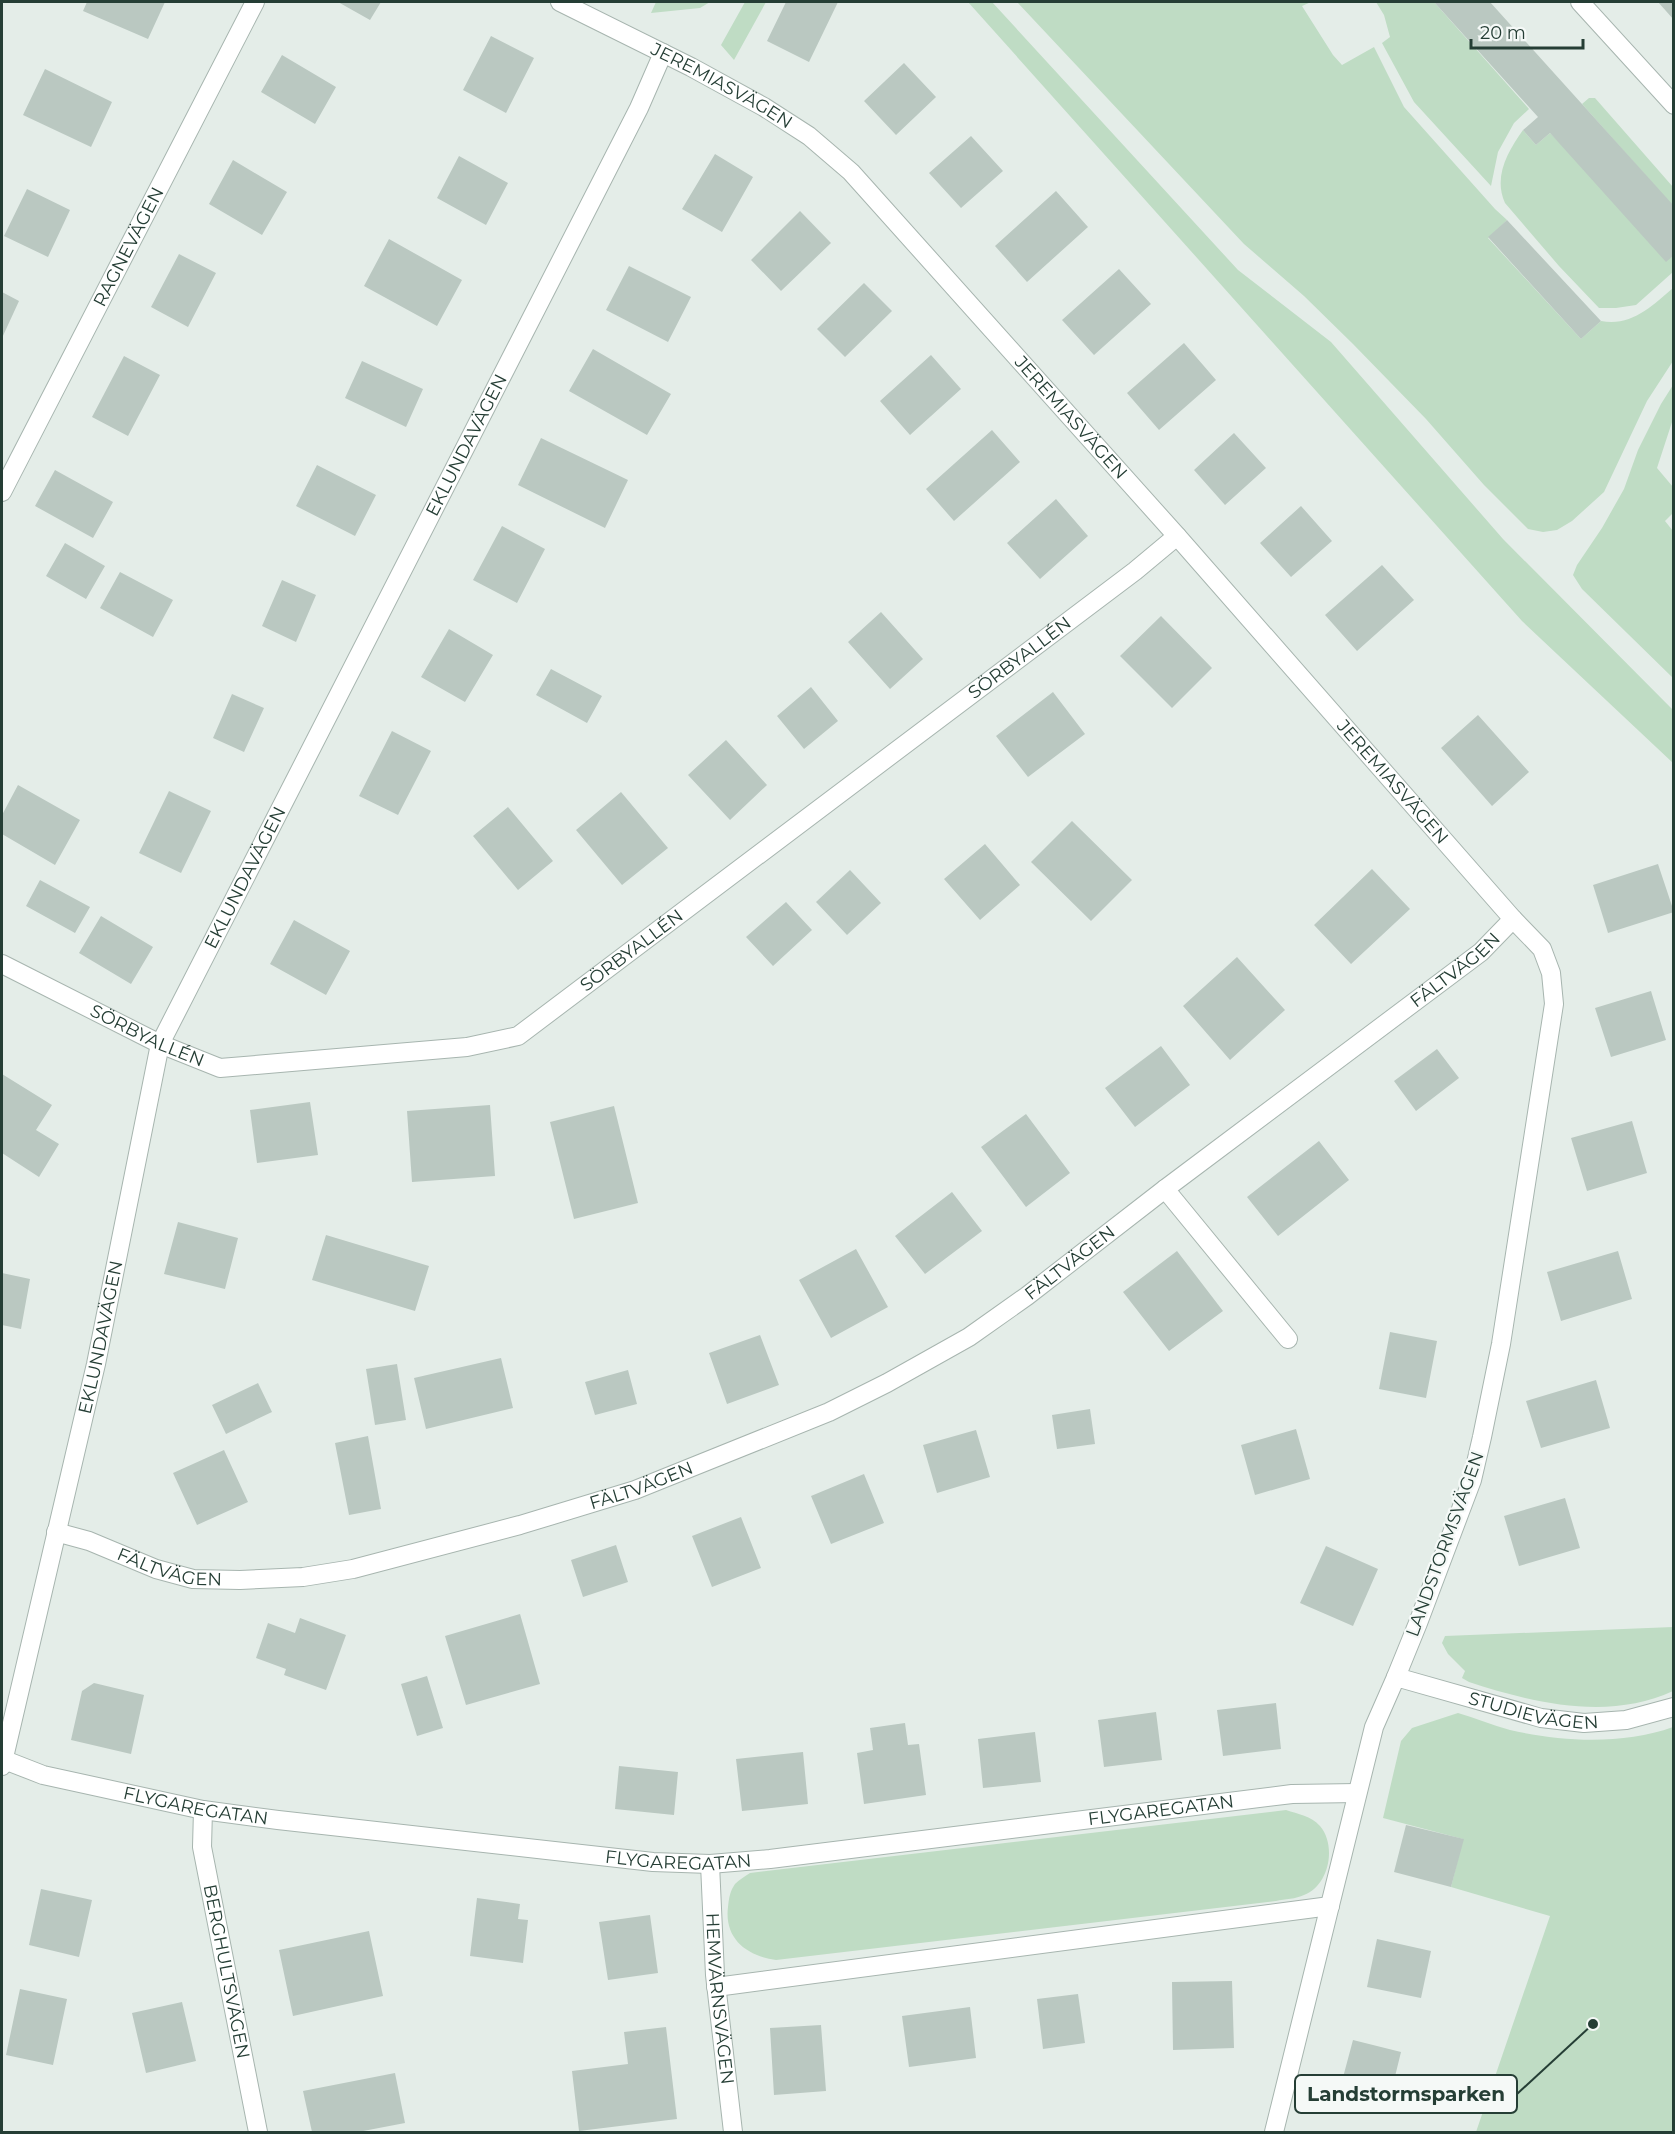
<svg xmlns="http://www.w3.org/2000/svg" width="1675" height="2134" font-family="Montserrat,sans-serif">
	<rect width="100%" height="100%" fill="#e4ede8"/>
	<path fill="#bfdcc4" d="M 656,2 L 710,2 L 700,8 L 651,13 Z
		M 745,2 L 766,2 L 734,60 L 721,45 Z
		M 968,2 L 992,2 L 1238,270 L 1331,342 L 1503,539 L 1673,710 L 1673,763 L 1522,621 Z
		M 1017,2 L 1311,2 L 1302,6 L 1333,55 L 1342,65 L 1374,47 L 1404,107 L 1495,209 L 1507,220 L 1488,238 L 1581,339 L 1601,321 C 1631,327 1652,306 1673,288 L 1673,361 L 1647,401 L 1604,492 L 1572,521 L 1557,530 L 1543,532 L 1528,529 L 1484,485 L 1426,419 L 1353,344 L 1304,296 L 1244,244 Z
		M 1376,2 L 1434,2 L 1529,109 L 1514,123 L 1498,152 L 1491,186 L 1414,102 L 1382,43 L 1390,37 L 1384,15 Z
		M 1589,98 L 1595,98 L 1673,187 L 1673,206 L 1582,104 Z
		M 1523,130 L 1536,145 L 1550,133 L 1673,255 L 1673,272 L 1636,305 L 1616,308 L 1599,308 L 1559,266 L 1505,203 C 1493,177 1508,151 1523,130 Z
		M 1673,385 L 1673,419 L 1657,468 L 1673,487 L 1673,513 L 1665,521 L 1673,531 L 1673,678 L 1582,589 L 1573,575 L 1577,565 L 1602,528 L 1624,489 L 1638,450 L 1661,404 Z
		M 1673,1627 L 1673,1691 C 1609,1721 1533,1703 1469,1682 L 1462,1678 L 1465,1671 L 1448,1654 L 1442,1643 L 1445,1636 Z
		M 1458,1713 C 1475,1718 1492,1725 1510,1730 C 1562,1742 1623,1745 1673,1727 L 1673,2132 L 1476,2132 L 1550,1916 L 1451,1887 L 1463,1839 L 1383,1818 L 1401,1741 L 1412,1728 Z
		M 1286,1810 C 1298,1814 1311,1816 1320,1826 C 1337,1846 1329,1886 1304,1895 C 1296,1899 1285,1899 1276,1901 L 776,1960 C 747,1956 724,1939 728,1907 C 729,1898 730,1891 735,1884 C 739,1880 745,1876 750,1873 Z"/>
	<path fill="#bac8c1" d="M 87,2 L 165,2 L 148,39 L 83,11 Z
		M 338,2 L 381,2 L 370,20 Z
		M 786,2 L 838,2 L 809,62 L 767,41 Z
		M 1434,2 L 1490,2 L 1674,206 L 1674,255 L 1666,262 L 1550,133 L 1536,145 L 1523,130 L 1538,117 Z
		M 1658,2 L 1674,2 L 1674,20 Z
		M 491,36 L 534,58 L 506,113 L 463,90 Z
		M 282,55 L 336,87 L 315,124 L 261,92 Z
		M 904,63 L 936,97 L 896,135 L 864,101 Z
		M 45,69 L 112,102 L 91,147 L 23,115 Z
		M 971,136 L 1003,171 L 961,208 L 929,173 Z
		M 715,154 L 753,177 L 722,232 L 682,209 Z
		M 459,156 L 508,183 L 486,225 L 437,198 Z
		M 233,160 L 287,192 L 262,235 L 209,204 Z
		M 27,189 L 70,210 L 48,257 L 4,236 Z
		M 1056,191 L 1088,227 L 1027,282 L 995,246 Z
		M 800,211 L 831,243 L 781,291 L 751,260 Z
		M 1507,220 L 1601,321 L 1581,339 L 1488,237 Z
		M 389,239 L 462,280 L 437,326 L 364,286 Z
		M 179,254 L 216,273 L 188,327 L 151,307 Z
		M 629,266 L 691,297 L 668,342 L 606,310 Z
		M 1119,269 L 1151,304 L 1094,355 L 1062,320 Z
		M 864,283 L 892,311 L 845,357 L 817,329 Z
		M 2,292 L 19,301 L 2,338 Z
		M 1184,343 L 1216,380 L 1159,430 L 1127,393 Z
		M 593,349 L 671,394 L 647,435 L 569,391 Z
		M 931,355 L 961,389 L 910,435 L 880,401 Z
		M 124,356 L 160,375 L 128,436 L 92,417 Z
		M 362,361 L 423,389 L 406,427 L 345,398 Z
		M 992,430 L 1020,462 L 954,521 L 926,489 Z
		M 1234,433 L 1266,468 L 1225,505 L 1194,470 Z
		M 541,438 L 628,480 L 605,528 L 518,485 Z
		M 317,465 L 376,495 L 355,536 L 296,506 Z
		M 55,470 L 113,502 L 93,538 L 35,506 Z
		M 1056,499 L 1088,536 L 1040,579 L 1007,543 Z
		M 1301,506 L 1332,541 L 1291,577 L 1260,543 Z
		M 502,526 L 545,549 L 517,603 L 473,580 Z
		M 65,543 L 105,566 L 86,599 L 46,576 Z
		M 1382,565 L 1414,600 L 1357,651 L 1325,615 Z
		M 120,572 L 173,600 L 153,637 L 100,608 Z
		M 282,580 L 316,595 L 296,642 L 262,626 Z
		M 881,612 L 923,659 L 890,689 L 848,642 Z
		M 1161,616 L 1212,668 L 1172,708 L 1120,656 Z
		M 449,629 L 493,655 L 465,702 L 421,677 Z
		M 551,669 L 602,696 L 587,723 L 536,695 Z
		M 811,687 L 838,721 L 804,749 L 777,716 Z
		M 1053,692 L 1085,734 L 1028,777 L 996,736 Z
		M 232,694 L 264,708 L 244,752 L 213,738 Z
		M 1478,715 L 1529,772 L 1492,806 L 1441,748 Z
		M 392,731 L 431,751 L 398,815 L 359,796 Z
		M 726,740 L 767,785 L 730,820 L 688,775 Z
		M 18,785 L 80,820 L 55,865 L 2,834 L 2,815 Z
		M 169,791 L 211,811 L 181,873 L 139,853 Z
		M 621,792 L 668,848 L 622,885 L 576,830 Z
		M 508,807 L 553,861 L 518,890 L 473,836 Z
		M 1072,821 L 1132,880 L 1091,921 L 1031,862 Z
		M 985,844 L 1020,885 L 980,920 L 944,879 Z
		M 1658,864 L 1674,912 L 1608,933 L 1593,885 Z
		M 1372,869 L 1410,909 L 1351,964 L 1314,925 Z
		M 850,870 L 881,903 L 847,935 L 816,902 Z
		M 40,880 L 90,907 L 75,933 L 26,906 Z
		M 786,902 L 812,930 L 773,966 L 746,937 Z
		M 101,916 L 153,947 L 131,984 L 79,953 Z
		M 294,920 L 350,951 L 326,995 L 270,964 Z
		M 1237,957 L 1285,1010 L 1230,1060 L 1183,1006 Z
		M 1651,991 L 1666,1040 L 1611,1057 L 1595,1008 Z
		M 1161,1046 L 1190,1085 L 1135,1127 L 1105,1088 Z
		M 1437,1049 L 1459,1078 L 1416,1111 L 1394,1081 Z
		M 2,1074 L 52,1105 L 36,1130 L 59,1144 L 39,1177 L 2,1153 Z
		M 310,1102 L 318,1155 L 257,1163 L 250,1110 Z
		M 490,1105 L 495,1176 L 412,1182 L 407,1111 Z
		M 614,1106 L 638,1203 L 574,1219 L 550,1122 Z
		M 1026,1114 L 1070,1173 L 1026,1207 L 981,1147 Z
		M 1632,1121 L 1647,1173 L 1587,1191 L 1571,1138 Z
		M 1319,1141 L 1349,1180 L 1278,1236 L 1247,1197 Z
		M 952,1192 L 982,1231 L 925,1274 L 895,1236 Z
		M 178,1222 L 238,1238 L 225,1289 L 164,1274 Z
		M 326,1235 L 429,1266 L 415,1311 L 312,1280 Z
		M 856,1249 L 888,1307 L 831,1338 L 799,1280 Z
		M 1177,1251 L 1223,1311 L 1169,1351 L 1123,1292 Z
		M 1618,1251 L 1632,1299 L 1561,1321 L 1547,1272 Z
		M 2,1273 L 30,1279 L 21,1329 L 2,1325 Z
		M 1390,1332 L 1437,1341 L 1426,1398 L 1379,1389 Z
		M 760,1335 L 779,1385 L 727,1404 L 709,1353 Z
		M 501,1358 L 513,1408 L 426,1429 L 414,1378 Z
		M 397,1364 L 406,1420 L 375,1425 L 366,1369 Z
		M 628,1370 L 637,1404 L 595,1415 L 585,1382 Z
		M 1596,1380 L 1610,1428 L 1541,1448 L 1526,1401 Z
		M 258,1383 L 272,1412 L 226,1434 L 212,1405 Z
		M 1090,1409 L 1095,1444 L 1057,1449 L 1052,1415 Z
		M 1296,1429 L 1310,1479 L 1255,1495 L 1241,1445 Z
		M 976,1430 L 990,1477 L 937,1493 L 923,1445 Z
		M 368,1436 L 381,1509 L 349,1515 L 335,1443 Z
		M 224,1450 L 248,1502 L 197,1525 L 173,1473 Z
		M 864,1474 L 884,1523 L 831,1544 L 811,1496 Z
		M 1565,1498 L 1580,1548 L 1519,1566 L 1504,1516 Z
		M 741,1517 L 761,1568 L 712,1587 L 692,1536 Z
		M 616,1545 L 628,1582 L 583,1597 L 571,1560 Z
		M 1326,1546 L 1378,1569 L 1353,1626 L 1300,1603 Z
		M 520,1614 L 540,1684 L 466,1705 L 445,1636 Z
		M 300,1618 L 346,1635 L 326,1690 L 284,1675 L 286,1669 L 256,1658 L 268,1623 L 295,1633 Z
		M 427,1676 L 443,1728 L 417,1736 L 401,1684 Z
		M 94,1683 L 144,1695 L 131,1754 L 71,1740 L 82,1691 Z
		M 1276,1703 L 1281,1749 L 1223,1756 L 1217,1710 Z
		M 1156,1712 L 1162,1760 L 1104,1767 L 1098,1720 Z
		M 905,1723 L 908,1745 L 919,1744 L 926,1795 L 864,1804 L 857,1753 L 873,1750 L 870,1728 Z
		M 1035,1732 L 1041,1782 L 983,1788 L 978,1739 Z
		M 803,1752 L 808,1804 L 742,1811 L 736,1759 Z
		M 619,1766 L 678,1772 L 674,1815 L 615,1809 Z
		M 1406,1825 L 1464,1839 L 1451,1887 L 1394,1872 Z
		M 41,1889 L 92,1900 L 79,1957 L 29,1945 Z
		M 477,1898 L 520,1904 L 518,1919 L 528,1920 L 523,1963 L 470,1956 Z
		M 650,1915 L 658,1973 L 608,1980 L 599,1922 Z
		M 369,1931 L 383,1996 L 293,2016 L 279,1950 Z
		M 1377,1939 L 1431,1951 L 1421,1998 L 1367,1987 Z
		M 1232,1981 L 1234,2048 L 1173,2050 L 1172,1982 Z
		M 20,1989 L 67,1999 L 53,2065 L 6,2055 Z
		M 1078,1994 L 1085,2043 L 1043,2049 L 1037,1999 Z
		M 182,2002 L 196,2061 L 146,2073 L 132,2013 Z
		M 970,2007 L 976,2058 L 909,2067 L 902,2016 Z
		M 821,2025 L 826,2091 L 774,2095 L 770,2028 Z
		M 666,2027 L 677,2119 L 579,2131 L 572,2071 L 628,2064 L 624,2032 Z
		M 1353,2040 L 1401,2052 L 1387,2109 L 1338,2096 Z
		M 395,2073 L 405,2123 L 358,2132 L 312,2132 L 303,2091 Z"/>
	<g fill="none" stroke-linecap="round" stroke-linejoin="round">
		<g stroke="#a7b5af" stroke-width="20">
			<g id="minor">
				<path id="s1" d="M 560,2 L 691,67 L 764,107 L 809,136 L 851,172 L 1177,536 L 1513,919 L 1542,949 L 1551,973 L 1554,1004 L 1501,1344 L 1482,1437 L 1472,1480 L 1418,1623 L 1396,1677"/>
				<path id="s2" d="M 2,492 L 255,2"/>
				<path id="s3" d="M 2,964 L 160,1044 L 220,1068 L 467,1047 L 518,1036 L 1135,571 L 1177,536"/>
				<path d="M 1165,1189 L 1288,1339"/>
				<path id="s4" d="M 56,1532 L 89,1541 L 156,1569 L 193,1579 L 240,1580 L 303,1577 L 353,1569 L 520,1525 L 635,1490 L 829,1412 L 887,1383 L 969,1337 L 1027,1296 L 1165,1189 L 1481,952 L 1513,919"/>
				<path id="s5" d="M 2,1759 L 43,1775 L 203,1810 L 278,1820 L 653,1862 L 710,1864 L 770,1859 L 1292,1794 L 1357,1793"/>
				<path id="s6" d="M 203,1810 L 202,1847 L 258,2132"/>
				<path id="s7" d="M 710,1864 L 715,1975 L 733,2132"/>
				<path d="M 716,1987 L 1330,1906"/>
			</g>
		</g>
		<g stroke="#a7b5af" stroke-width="20">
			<g id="tertiary">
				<path d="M 1580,2 L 1674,105"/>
				<path id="s8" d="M 2,1766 L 96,1364 L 160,1044 L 639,108 L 663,53"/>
				<path id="s9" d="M 1274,2132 L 1374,1727 L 1396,1677 L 1541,1718 L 1584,1723 L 1626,1720 L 1674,1707"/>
			</g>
		</g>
		<use href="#minor" stroke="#fff" stroke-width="18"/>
		<use href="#tertiary" stroke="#fff" stroke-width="18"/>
	</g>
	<g text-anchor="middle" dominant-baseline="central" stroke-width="4.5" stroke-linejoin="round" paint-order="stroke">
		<g font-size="18" fill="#253e35" stroke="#f5f9f7">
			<text stroke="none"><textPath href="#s1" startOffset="182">JEREMIASVÄGEN</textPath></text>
			<text stroke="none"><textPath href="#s2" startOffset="276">RAGNEVÄGEN</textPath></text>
			<text stroke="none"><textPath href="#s1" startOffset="668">JEREMIASVÄGEN</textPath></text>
			<text stroke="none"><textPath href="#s8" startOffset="1412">EKLUNDAVÄGEN</textPath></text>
			<text stroke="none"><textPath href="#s3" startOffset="1170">SÖRBYALLÉN</textPath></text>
			<text stroke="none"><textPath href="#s1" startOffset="1154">JEREMIASVÄGEN</textPath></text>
			<text stroke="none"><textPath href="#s8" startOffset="926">EKLUNDAVÄGEN</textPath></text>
			<text stroke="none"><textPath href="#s3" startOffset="684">SÖRBYALLÉN</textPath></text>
			<text stroke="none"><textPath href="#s4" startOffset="1576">FÄLTVÄGEN</textPath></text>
			<text stroke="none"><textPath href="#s3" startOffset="162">SÖRBYALLÉN</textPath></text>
			<text stroke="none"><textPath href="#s4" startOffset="1092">FÄLTVÄGEN</textPath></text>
			<text stroke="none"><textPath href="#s8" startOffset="440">EKLUNDAVÄGEN</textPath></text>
			<text stroke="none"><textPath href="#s4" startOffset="606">FÄLTVÄGEN</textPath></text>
			<text transform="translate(1445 1544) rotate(-70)">LANDSTORMSVÄGEN</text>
			<text stroke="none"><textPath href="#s4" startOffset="120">FÄLTVÄGEN</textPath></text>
			<text stroke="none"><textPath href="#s9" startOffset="614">STUDIEVÄGEN</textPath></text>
			<text stroke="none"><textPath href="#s5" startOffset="200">FLYGAREGATAN</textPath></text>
			<text stroke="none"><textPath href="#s5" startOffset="1172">FLYGAREGATAN</textPath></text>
			<text stroke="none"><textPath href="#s5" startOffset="686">FLYGAREGATAN</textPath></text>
			<text stroke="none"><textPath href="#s6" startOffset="164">BERGHULTSVÄGEN</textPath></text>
			<text stroke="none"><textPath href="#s7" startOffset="135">HEMVÄRNSVÄGEN</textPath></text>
		</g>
	</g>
	<path fill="none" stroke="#253e35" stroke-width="2" d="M1593 2024L1517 2094"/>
	<circle fill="#253e35" stroke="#f5f9f7" stroke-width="2" cx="1593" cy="2024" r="6"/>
	<rect fill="#f5f9f7" stroke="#253e35" stroke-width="2" x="1295" y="2075" width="222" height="38" rx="6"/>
	<g font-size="20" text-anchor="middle" font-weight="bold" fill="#253e35">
		<text x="1406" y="2101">Landstormsparken</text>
	</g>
	<rect width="1675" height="2134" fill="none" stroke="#253e35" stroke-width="6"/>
	<path d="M1471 39v9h112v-9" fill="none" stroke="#253e35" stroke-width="3"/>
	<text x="1480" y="39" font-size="18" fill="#253e35" stroke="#f5f9f7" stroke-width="4.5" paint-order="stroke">20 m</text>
</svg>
